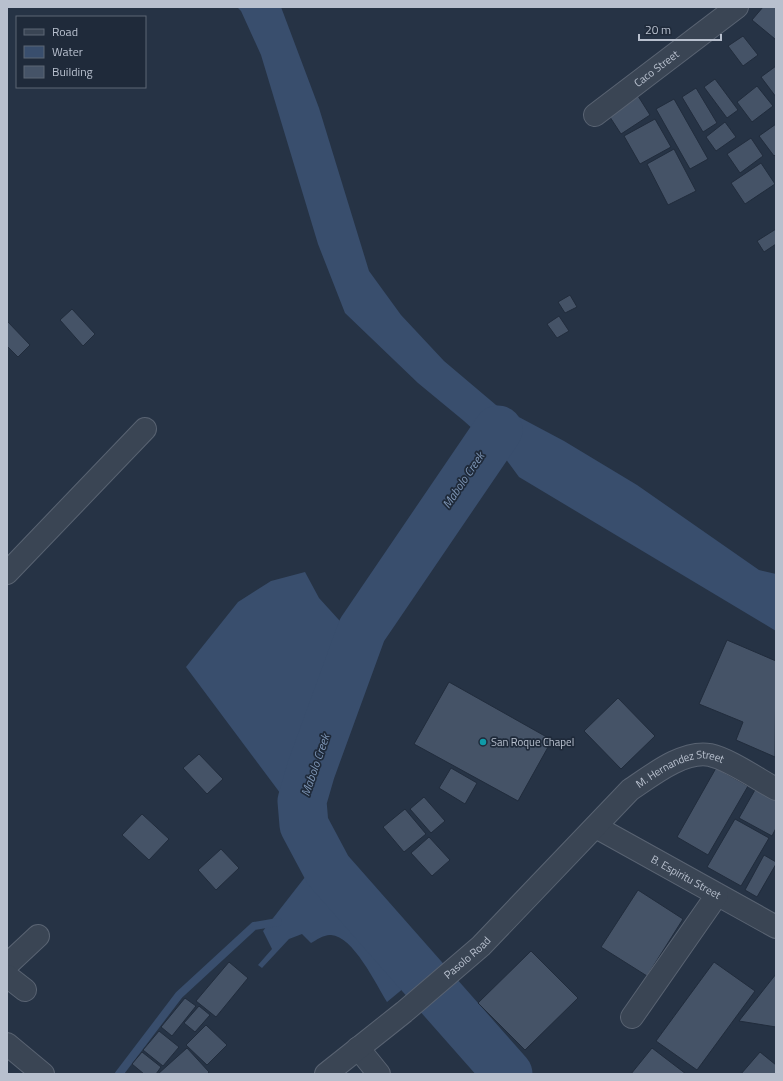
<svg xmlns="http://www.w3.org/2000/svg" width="783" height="1081" font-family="'Titillium Web',sans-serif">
	<rect width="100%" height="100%" fill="#263345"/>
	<path fill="#394e6d" d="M 237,7 L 281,7 L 319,108 L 369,271 L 401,315 L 444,361 L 496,405 L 564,441 L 637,485 L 759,570 L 776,574 L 776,631 L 519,477 L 505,458 L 464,421 L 418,383 L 345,313 L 318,244 L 261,55 L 241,11 Z
		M 305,572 L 319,598 L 349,631 L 362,630 L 311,770 L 304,825 L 186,667 L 238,602 L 271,581 Z
		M 330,860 L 428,968 L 387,1002 C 376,984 353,936 331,935 C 325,934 316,940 311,943 L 302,934 L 289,939 L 262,968 L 258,965 L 272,949 L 263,931 L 316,863 Z"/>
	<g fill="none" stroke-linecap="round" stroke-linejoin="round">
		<path stroke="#394e6d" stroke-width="8" d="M 119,1074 L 179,995 L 254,926 L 278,922"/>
		<path stroke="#394e6d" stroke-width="49" d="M 498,430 L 362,630 L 311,770 L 302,801 L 304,825 L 328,870 L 508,1074"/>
	</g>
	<path fill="#455367" stroke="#212c3c" d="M 763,7 L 776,7 L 776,38 L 775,39 L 752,20 Z
		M 743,36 L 758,55 L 743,66 L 728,46 Z
		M 776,66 L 776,97 L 761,77 Z
		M 715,79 L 738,110 L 727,118 L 704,87 Z
		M 757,86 L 773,106 L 752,122 L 737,102 Z
		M 696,88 L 717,123 L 703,132 L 682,97 Z
		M 638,96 L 650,115 L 621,134 L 608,114 Z
		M 674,99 L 708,159 L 690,169 L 656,109 Z
		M 655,119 L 671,147 L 640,164 L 624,136 Z
		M 725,122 L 736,137 L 716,151 L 706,137 Z
		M 776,124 L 776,154 L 774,156 L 759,136 Z
		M 751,138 L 763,156 L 740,173 L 727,154 Z
		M 674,149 L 696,191 L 668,205 L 647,164 Z
		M 761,163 L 775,184 L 745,204 L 731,183 Z
		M 776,229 L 776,244 L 764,252 L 757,241 Z
		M 570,295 L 577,307 L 565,313 L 558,302 Z
		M 72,309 L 95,334 L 83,346 L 60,320 Z
		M 559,316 L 569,331 L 557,338 L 547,324 Z
		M 8,322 L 30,345 L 18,357 L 7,346 L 7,324 Z
		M 727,640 L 776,661 L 775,757 L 736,740 L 743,722 L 699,704 Z
		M 449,682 L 552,740 L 518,801 L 414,744 Z
		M 618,698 L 655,736 L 621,769 L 584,731 Z
		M 199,754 L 223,779 L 207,794 L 183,768 Z
		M 451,768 L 477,783 L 465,804 L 439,788 Z
		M 716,768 L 748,786 L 708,855 L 677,837 Z
		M 756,788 L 776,798 L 776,828 L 772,836 L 739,818 Z
		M 424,797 L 445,821 L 431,833 L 410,809 Z
		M 405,809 L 426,834 L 404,852 L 383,827 Z
		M 142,814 L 169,839 L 149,860 L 122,835 Z
		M 735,819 L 769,838 L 741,886 L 707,867 Z
		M 429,837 L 450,860 L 432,876 L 411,853 Z
		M 221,849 L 239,868 L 216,890 L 198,870 Z
		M 764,855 L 776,862 L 776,864 L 757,897 L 745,890 Z
		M 638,890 L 683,919 L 647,976 L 601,947 Z
		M 531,951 L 578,998 L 525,1050 L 478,1003 Z
		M 229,962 L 248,978 L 216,1017 L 196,1001 Z
		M 714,962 L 755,991 L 697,1070 L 656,1041 Z
		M 776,974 L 776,1027 L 739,1021 Z
		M 185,998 L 196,1006 L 172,1036 L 161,1027 Z
		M 199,1006 L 210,1015 L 195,1032 L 184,1023 Z
		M 206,1025 L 227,1045 L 207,1065 L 186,1045 Z
		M 159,1031 L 179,1047 L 163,1066 L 143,1050 Z
		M 187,1048 L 209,1072 L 207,1074 L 158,1074 Z
		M 652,1048 L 686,1074 L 631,1074 Z
		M 142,1052 L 161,1067 L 156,1074 L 144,1074 L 132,1064 Z
		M 760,1052 L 776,1065 L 776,1074 L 741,1074 Z"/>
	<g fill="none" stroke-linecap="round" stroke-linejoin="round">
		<g stroke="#596372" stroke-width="24">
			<g id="minor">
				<path id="s1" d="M 595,115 L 737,7"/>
				<path d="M 7,573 L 145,429"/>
				<path id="s2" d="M 596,827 L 776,927"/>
				<path d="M 7,965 L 38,936"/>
				<path d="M 7,976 L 25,990"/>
				<path d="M 632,1017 L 717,895"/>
				<path d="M 7,1044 L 43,1074"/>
				<path d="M 358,1048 L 379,1074"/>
				<path id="s3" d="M 326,1074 L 404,1012 L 481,946 L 630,790 C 651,776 683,750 710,755 C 729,759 759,780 776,789"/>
			</g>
		</g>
		<use href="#minor" stroke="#3a4554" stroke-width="22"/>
	</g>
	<circle fill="#0f9aa8" stroke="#1f2a3a" stroke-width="1.5" cx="483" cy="742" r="4"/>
	<g text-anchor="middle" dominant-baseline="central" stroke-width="3.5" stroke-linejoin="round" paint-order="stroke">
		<g font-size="11" fill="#b8c0ce" stroke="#1f2a3a">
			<text stroke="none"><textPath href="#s1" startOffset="77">Caco Street</textPath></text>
			<text stroke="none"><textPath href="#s3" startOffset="473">M. Hernandez Street</textPath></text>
			<text stroke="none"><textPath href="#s2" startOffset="103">B. Espiritu Street</textPath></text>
			<text stroke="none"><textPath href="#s3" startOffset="183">Pasolo Road</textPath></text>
		</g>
		<g font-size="11" fill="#b8c0ce" stroke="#1f2a3a" text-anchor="start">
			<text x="491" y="742">San Roque Chapel</text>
		</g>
		<g font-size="12" font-style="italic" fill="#7e96b6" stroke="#1f2a3a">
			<text transform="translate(463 480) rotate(-56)">Mabolo Creek</text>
			<text transform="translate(315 765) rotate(-71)">Mabolo Creek</text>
		</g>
	</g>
	<rect width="783" height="1081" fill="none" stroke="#b8c0ce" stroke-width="16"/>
	<rect x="16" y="16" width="130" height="72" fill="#1f2a3a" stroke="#5c6675"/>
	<rect x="24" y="29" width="20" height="6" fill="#3a4554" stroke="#5c6675"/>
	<text x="52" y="36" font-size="12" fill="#b8c0ce">Road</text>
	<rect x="24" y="46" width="20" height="12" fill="#394e6d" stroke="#5c6675"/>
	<text x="52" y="56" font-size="12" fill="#b8c0ce">Water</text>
	<rect x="24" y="66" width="20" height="12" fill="#455367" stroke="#5c6675"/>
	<text x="52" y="76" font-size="12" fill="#b8c0ce">Building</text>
	<path d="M639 34v6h82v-6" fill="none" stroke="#b8c0ce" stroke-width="2"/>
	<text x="645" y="34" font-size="12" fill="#b8c0ce" stroke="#1f2a3a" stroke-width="3" paint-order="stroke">20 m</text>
</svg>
